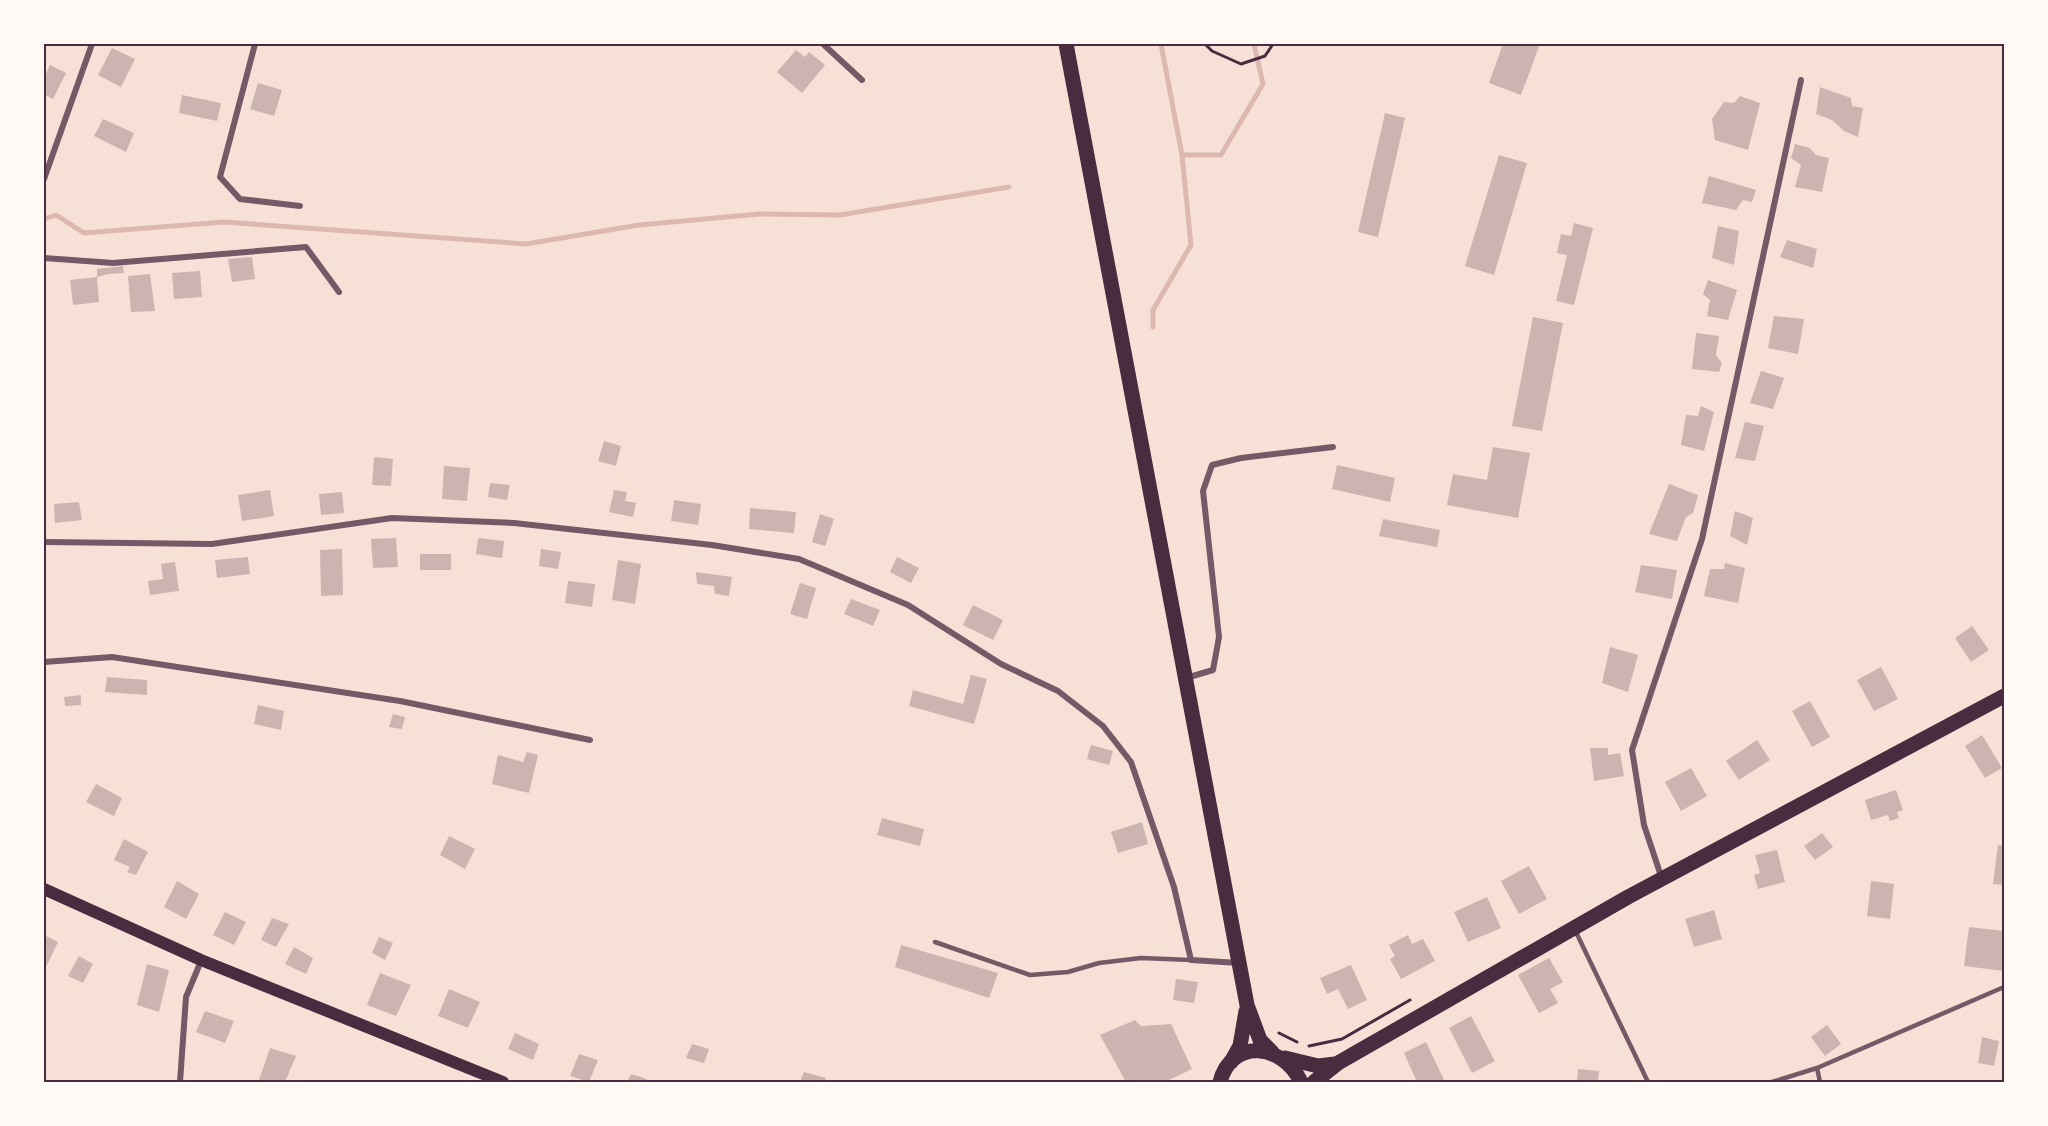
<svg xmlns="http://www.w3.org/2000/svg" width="2048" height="1126" font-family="Montserrat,sans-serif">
	<rect width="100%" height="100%" fill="#f7e1d7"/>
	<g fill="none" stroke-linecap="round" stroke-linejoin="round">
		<path stroke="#dcb8b0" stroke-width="5" d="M 1182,155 L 1221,155 L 1263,84 L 1254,44
			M 44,219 L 56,215 L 84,233 L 224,222 L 526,244 L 639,225 L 759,214 L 840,215 L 1009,187
			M 1153,327 L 1153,310 L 1191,245 L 1182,155 L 1161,44"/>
	</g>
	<path fill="#ccb4b1" d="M 1503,44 L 1540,44 L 1521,95 L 1489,83 Z
		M 112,48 L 135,59 L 121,87 L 98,75 Z
		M 796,50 L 805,57 L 809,52 L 825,65 L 802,93 L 777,72 Z
		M 50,65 L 66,73 L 53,99 L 44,94 L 44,73 L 46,74 Z
		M 258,83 L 282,90 L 274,116 L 250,109 Z
		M 1820,87 L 1851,98 L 1852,106 L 1863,108 L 1858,137 L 1844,131 L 1832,120 L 1816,114 Z
		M 182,95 L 221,103 L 217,121 L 179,113 Z
		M 1740,96 L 1760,103 L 1748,150 L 1715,140 L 1712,119 L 1724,102 L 1734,103 Z
		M 1385,113 L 1405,118 L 1378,237 L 1358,232 Z
		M 103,119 L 134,133 L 126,152 L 94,136 Z
		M 1795,144 L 1810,148 L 1816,155 L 1829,158 L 1822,192 L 1795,187 L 1801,165 L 1791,158 Z
		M 1499,155 L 1527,163 L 1494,275 L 1465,266 Z
		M 1709,176 L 1756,190 L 1752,202 L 1743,200 L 1736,210 L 1702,203 Z
		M 1574,223 L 1593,228 L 1574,305 L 1556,301 L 1567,255 L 1557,253 L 1561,234 L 1571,236 Z
		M 1718,226 L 1739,231 L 1734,265 L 1712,258 Z
		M 1787,240 L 1817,249 L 1813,268 L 1780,257 Z
		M 252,257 L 255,279 L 232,282 L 228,259 Z
		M 123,266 L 124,273 L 108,274 L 97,277 L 99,302 L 73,305 L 70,280 L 97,277 L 97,269 Z
		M 200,271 L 202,297 L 174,299 L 172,273 Z
		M 150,274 L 155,311 L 131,312 L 128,276 Z
		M 1708,280 L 1737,290 L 1728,320 L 1707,316 L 1710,300 L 1703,294 Z
		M 1774,316 L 1804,319 L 1798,354 L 1768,348 Z
		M 1533,317 L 1563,323 L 1542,431 L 1512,426 Z
		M 1696,333 L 1719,336 L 1716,355 L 1722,363 L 1719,372 L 1692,369 Z
		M 1761,371 L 1784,378 L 1773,409 L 1750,403 Z
		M 1701,406 L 1714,412 L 1704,451 L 1681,445 L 1686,415 L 1698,416 Z
		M 1745,422 L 1764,426 L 1755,461 L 1735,458 Z
		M 604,441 L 621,446 L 616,466 L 598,461 Z
		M 1493,447 L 1530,453 L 1518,518 L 1447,505 L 1453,474 L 1487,480 Z
		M 374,457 L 393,459 L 391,486 L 372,485 Z
		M 1337,465 L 1395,478 L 1390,502 L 1332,489 Z
		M 444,466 L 470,468 L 467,501 L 442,499 Z
		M 490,483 L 510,485 L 507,500 L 488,497 Z
		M 1669,484 L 1698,495 L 1693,513 L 1686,517 L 1677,541 L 1649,534 Z
		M 270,490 L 274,516 L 242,521 L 238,495 Z
		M 614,490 L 627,492 L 625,501 L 636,503 L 633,517 L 609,512 Z
		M 342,492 L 344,513 L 321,515 L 319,494 Z
		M 674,500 L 701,504 L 698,525 L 671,521 Z
		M 79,502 L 82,520 L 55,523 L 54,504 Z
		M 750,508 L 796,512 L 794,533 L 749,529 Z
		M 1735,511 L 1753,518 L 1747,545 L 1730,536 Z
		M 820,514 L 834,519 L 825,546 L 812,542 Z
		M 1383,519 L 1440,530 L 1437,547 L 1379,536 Z
		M 396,538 L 398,567 L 373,568 L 371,539 Z
		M 478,538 L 504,541 L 502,558 L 476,554 Z
		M 342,549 L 343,595 L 321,596 L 320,550 Z
		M 541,549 L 561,552 L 558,569 L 539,566 Z
		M 420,554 L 451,554 L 451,570 L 420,570 Z
		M 248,557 L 250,574 L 217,578 L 215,560 Z
		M 897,557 L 919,568 L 911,583 L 890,572 Z
		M 618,560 L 641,564 L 635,604 L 612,600 Z
		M 175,562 L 179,591 L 150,595 L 148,581 L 163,579 L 161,564 Z
		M 1725,563 L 1745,568 L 1738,603 L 1704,596 L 1710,569 L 1724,569 Z
		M 1641,565 L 1677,570 L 1672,599 L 1635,592 Z
		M 696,572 L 732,577 L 729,596 L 715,594 L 714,586 L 697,584 Z
		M 568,581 L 595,584 L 592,607 L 565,603 Z
		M 800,583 L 816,588 L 807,619 L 790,614 Z
		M 851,599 L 880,610 L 873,626 L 844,614 Z
		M 973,605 L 1003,620 L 993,640 L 963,625 Z
		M 1972,626 L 1989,650 L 1971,662 L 1955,638 Z
		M 1610,647 L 1638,655 L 1628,692 L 1602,683 Z
		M 1881,667 L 1898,699 L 1874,711 L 1857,680 Z
		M 971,675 L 987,679 L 974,724 L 909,706 L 913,690 L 963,704 Z
		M 107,677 L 147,680 L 147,695 L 105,692 Z
		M 81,695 L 81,705 L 65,706 L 64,697 Z
		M 1810,701 L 1830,737 L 1812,747 L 1792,711 Z
		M 258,705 L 284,711 L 281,730 L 254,724 Z
		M 393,714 L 405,717 L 402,729 L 389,727 Z
		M 1982,735 L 2002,768 L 1985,778 L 1965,746 Z
		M 1757,740 L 1770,760 L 1739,780 L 1726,761 Z
		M 1091,745 L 1113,751 L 1109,765 L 1087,759 Z
		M 1590,748 L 1608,748 L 1608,755 L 1620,753 L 1624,776 L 1594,781 Z
		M 527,752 L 538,755 L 529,793 L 492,784 L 498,755 L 523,762 Z
		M 1691,768 L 1707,796 L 1681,811 L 1665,782 Z
		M 96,784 L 122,798 L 114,816 L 86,802 Z
		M 1896,790 L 1903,810 L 1897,812 L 1899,818 L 1890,821 L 1888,815 L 1871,820 L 1865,800 Z
		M 882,818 L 924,829 L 920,846 L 877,835 Z
		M 1142,822 L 1148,844 L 1118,853 L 1111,832 Z
		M 1822,833 L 1833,847 L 1815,860 L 1804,846 Z
		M 449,836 L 475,849 L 465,869 L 440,855 Z
		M 124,839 L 148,852 L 136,875 L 127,872 L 130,867 L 114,860 Z
		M 1998,845 L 2004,846 L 2004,885 L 1993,884 Z
		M 1777,850 L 1785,882 L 1758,889 L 1754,875 L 1760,873 L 1755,855 Z
		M 1529,866 L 1547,899 L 1519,914 L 1501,881 Z
		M 177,881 L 199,894 L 186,919 L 164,907 Z
		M 1871,881 L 1894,884 L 1890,919 L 1867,916 Z
		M 1487,897 L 1501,928 L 1468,942 L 1454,912 Z
		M 1714,910 L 1722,939 L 1694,947 L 1685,919 Z
		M 225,912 L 246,922 L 234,945 L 213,935 Z
		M 272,918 L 289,924 L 276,947 L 261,940 Z
		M 1969,927 L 2004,931 L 2004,971 L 1964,966 Z
		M 44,935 L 58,942 L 45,969 L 44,968 Z
		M 1408,935 L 1412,944 L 1423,939 L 1435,961 L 1401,979 L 1390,959 L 1395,956 L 1389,945 Z
		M 379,937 L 393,943 L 385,960 L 372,953 Z
		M 901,945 L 998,973 L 989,998 L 895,967 Z
		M 294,947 L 313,958 L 306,974 L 285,964 Z
		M 79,956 L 93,964 L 83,983 L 68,976 Z
		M 1549,958 L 1563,982 L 1550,989 L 1558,1003 L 1539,1013 L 1518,975 Z
		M 147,964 L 169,970 L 159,1012 L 137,1005 Z
		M 1351,965 L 1367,1000 L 1348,1009 L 1338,989 L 1327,994 L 1320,978 Z
		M 380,973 L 411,985 L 396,1016 L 367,1005 Z
		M 1176,979 L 1198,982 L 1194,1003 L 1173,1000 Z
		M 449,989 L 480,1002 L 468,1028 L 438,1016 Z
		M 205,1011 L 234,1021 L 225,1043 L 196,1032 Z
		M 1471,1016 L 1495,1061 L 1472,1073 L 1449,1028 Z
		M 1135,1020 L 1141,1026 L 1171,1024 L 1192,1069 L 1165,1082 L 1126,1082 L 1100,1035 Z
		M 1827,1025 L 1841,1044 L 1825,1056 L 1811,1037 Z
		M 515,1033 L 539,1044 L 533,1060 L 508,1049 Z
		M 1982,1037 L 1999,1041 L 1994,1066 L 1978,1063 Z
		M 1426,1042 L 1445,1082 L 1417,1082 L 1404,1053 Z
		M 692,1044 L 709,1049 L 704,1063 L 686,1058 Z
		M 270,1048 L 296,1056 L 285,1082 L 259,1080 Z
		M 579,1054 L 598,1060 L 589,1082 L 570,1076 Z
		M 1578,1069 L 1599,1071 L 1598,1082 L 1577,1082 Z
		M 804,1072 L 826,1078 L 825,1082 L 800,1082 Z
		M 631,1074 L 647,1079 L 646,1082 L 627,1082 Z"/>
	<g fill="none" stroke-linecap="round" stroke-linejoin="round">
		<path stroke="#4a2c40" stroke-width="3" d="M 1205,44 L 1212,51 L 1241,64 L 1265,56 L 1273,44
			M 1279,1033 L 1297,1042
			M 1309,1046 L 1342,1039 L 1410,1000"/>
		<path stroke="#755966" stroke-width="4.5" d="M 1575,930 L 1648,1082
			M 935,942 L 1030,975 L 1068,972 L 1099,963 L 1141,958 L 1191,960
			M 1817,1068 L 1820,1082
			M 1772,1082 L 1817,1068 L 2004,987"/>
		<path stroke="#755966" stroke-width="6" d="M 255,44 L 220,177 L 240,199 L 300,206
			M 823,44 L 862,80
			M 44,179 L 92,44
			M 44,258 L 113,263 L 306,247 L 339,292
			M 44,542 L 212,544 L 392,518 L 514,523 L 712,545 L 799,559 L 908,605 L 1001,664 L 1058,691 L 1103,726 L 1131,762 L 1174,887 L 1191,960 L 1239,963
			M 44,662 L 112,657 L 400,701 L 590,740
			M 1186,678 L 1213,670 L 1219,637 L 1203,491 L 1212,465 L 1241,458 L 1333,447
			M 1662,879 L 1644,825 L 1632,750 L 1702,539 L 1801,80
			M 180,1082 L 186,997 L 201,961"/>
		<path stroke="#4a2c40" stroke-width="12" d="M 44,889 L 201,960 L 503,1082"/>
		<path stroke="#4a2c40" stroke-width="15" d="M 1066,44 L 1247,1005 L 1260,1040 L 1272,1052
			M 1285,1058 L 1318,1066 L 1335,1064
			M 1231,1062 L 1240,1046 L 1246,1011
			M 1220,1082 C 1231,1038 1283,1043 1301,1082
			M 1314,1082 L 1338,1063 L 1628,897 L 2004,696"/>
	</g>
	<rect width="2048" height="1126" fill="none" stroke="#fffaf5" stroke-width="90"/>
	<rect x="45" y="45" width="1958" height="1036" fill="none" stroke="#4a2c40" stroke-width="2"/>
</svg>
